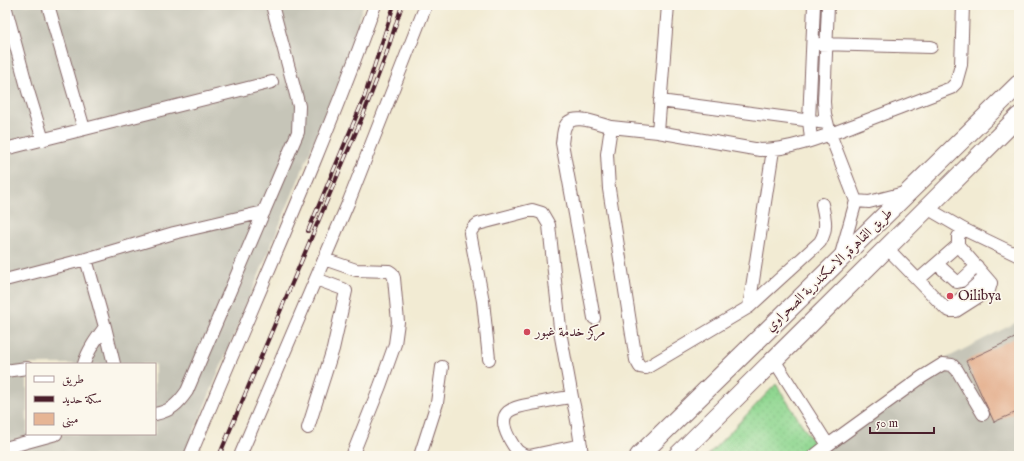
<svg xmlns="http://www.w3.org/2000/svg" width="1024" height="461" font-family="'IM FELL English',Amiri,serif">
	<defs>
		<pattern id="grass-dots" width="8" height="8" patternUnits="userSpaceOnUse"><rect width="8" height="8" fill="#90d791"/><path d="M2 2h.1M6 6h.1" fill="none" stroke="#7eb87d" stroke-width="1.8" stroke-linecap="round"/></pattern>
	</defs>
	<rect width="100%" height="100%" fill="#fbf7ec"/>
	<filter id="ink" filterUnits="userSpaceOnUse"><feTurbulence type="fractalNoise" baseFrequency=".025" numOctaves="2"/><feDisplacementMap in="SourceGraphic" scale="8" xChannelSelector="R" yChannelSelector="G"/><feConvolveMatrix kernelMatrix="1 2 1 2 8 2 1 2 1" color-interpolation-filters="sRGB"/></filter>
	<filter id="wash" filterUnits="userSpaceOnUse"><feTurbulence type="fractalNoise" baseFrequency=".012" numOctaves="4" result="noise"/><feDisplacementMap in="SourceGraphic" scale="16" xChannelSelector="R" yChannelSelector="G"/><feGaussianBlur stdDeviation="0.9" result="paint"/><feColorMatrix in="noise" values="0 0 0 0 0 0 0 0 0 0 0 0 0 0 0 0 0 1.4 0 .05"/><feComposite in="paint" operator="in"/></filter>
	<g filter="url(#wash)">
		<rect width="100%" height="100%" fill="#f2ebd3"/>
		<path fill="#c6c5b8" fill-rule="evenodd" d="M 5,5 L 363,5 L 345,67 L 184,456 L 5,456 ZM 27,364 L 155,364 L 155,434 L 27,434 Z
			M 1019,321 L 1019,456 L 807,456 L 939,362 Z"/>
		<path fill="url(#grass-dots)" stroke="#6d7b5e" d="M 776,384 L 815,445 L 799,456 L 707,456 Z"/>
		<g id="blocks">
			<path fill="#e6b595" d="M 1019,336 L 1019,411 L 994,422 L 966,361 Z"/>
		</g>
	</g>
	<g filter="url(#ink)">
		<use href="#blocks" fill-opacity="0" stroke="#856666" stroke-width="1"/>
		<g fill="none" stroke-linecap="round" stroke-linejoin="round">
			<g stroke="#856666" stroke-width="14">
				<path id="minor" d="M 48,5 L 84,129
					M 828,5 L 824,102 L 825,114 L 830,134 L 856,201 L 840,258
					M 6,9 L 28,91 L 43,140
					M 820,44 L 931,47
					M 660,101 L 827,123
					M 658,132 L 668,5
					M 811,139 L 809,121 L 814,5
					M 5,149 L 272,82
					M 773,150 L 749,307 L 646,368 L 640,367 L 636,360 L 609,189 L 607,154 L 611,127 L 658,132 L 760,150 C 791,150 828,135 857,124 C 889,112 920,100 951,88 L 956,83 L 961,65 L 963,5
					M 856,201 L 869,202 L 908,192
					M 927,208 L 963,229 L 1019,256
					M 887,248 L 946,309 L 950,311 L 956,311 L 989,290 L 991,283 L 958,245 L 958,237 L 963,229
					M 86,259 L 174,233 L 264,212
					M 324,259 L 356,270 L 389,271 L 392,273 L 394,278 L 398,322 L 395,344 L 380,386 L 352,456
					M 937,264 L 957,282 L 961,281 L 977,266
					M 5,280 L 86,259 L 105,327 L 114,364
					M 918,280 L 958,245
					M 749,307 L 820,242 C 828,229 825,218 822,204
					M 950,308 L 985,277
					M 594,318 L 562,143 C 563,138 563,131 565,127 C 571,111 599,124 611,127
					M 489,359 L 483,301 L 470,233 L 473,228 L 478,224 L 532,210 L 542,213 L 549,225 L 561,337 L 572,397
					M 774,360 L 828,445 L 814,456
					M 84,364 C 88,350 97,338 105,327
					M 5,371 L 27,368
					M 155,414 C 171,411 178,404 187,391 L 298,132 L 299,106 L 272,5
					M 308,428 L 333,349 L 346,291 L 343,289 L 316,279
					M 581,445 L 529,456 C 517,454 515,448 509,438 C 494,409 515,407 537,403 C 549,401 560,398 572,397 C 577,417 580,436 582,456
					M 828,445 L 922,377 L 943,364 L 952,365 L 957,370 L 983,414
					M 5,448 L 56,434
					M 190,456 C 252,306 320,158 375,5
					M 240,456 L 349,201 L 426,5
					M 420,456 L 437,403 L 442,367"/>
			</g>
			<g stroke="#856666" stroke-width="20">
				<path id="highway" d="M 639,456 L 1019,84
					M 677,456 L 927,208 L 1019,116"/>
			</g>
			<use href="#minor" stroke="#fff" stroke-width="12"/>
			<use href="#highway" stroke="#fff" stroke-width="18"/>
			<g stroke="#4a1f2b" stroke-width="4">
				<path id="rail" d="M 308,231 L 364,98 L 394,5
					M 219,456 L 364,113 L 386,55 L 402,5"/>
			</g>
			<use href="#rail" stroke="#fbf7ec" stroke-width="2.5" stroke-dasharray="8" stroke-linecap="butt"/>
		</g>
	</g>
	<g fill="#d1495b" stroke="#fbf7ec" stroke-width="1.5">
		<circle cx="950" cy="296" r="4"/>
		<circle cx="527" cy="332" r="4"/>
	</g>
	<g text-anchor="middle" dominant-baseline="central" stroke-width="3.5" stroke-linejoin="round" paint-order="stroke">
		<g font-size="14" fill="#4a1f2b" stroke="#fbf7ec">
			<text transform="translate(829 270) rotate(-44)">طريق القاهرة, الاسكندرية الصحراوي</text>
		</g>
		<g font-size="14" fill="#4a1f2b" stroke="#fbf7ec" text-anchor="start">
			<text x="958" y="296">Oilibya</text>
			<text x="535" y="332">مركز خدمة غبور</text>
		</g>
	</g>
	<rect width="1024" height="461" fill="none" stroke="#fbf7ec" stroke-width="20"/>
	<rect x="26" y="363" width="130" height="72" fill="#fbf7ec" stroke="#b4a19f"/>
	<rect x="34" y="376" width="20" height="6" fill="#ffffff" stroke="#b4a19f"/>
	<text x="62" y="383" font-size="12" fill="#4a1f2b">طريق</text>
	<rect x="34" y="396" width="20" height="6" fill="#4a1f2b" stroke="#b4a19f"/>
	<text x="62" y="403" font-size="12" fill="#4a1f2b">سكة حديد</text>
	<rect x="34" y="413" width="20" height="12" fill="#e6b595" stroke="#b4a19f"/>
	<text x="62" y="423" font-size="12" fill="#4a1f2b">مبنى</text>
	<path d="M870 427v6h64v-6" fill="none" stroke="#4a1f2b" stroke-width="2"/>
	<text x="876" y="427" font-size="12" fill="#4a1f2b" stroke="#fbf7ec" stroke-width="3" paint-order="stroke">50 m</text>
</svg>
